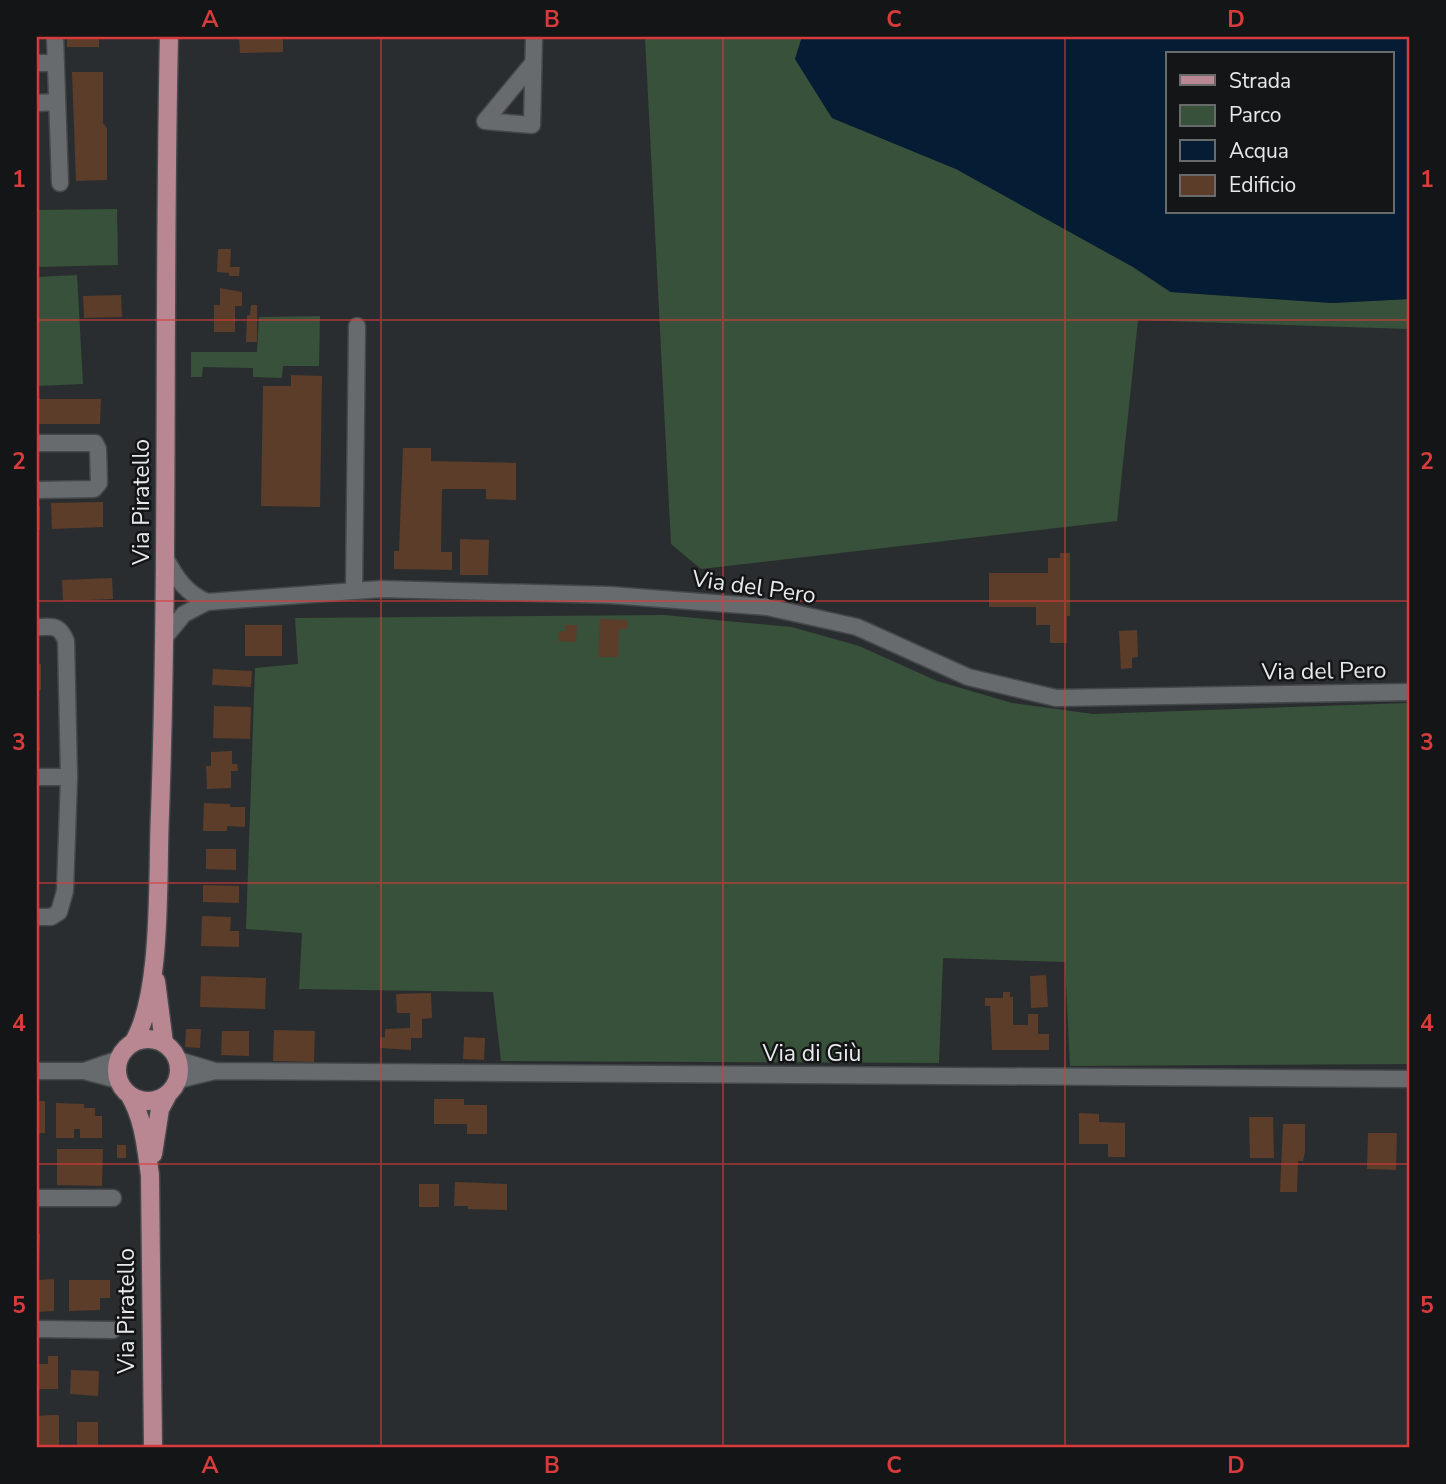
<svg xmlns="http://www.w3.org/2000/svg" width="1446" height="1484" font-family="'Nunito Sans',sans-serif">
	<rect width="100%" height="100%" fill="#2a2d2f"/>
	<path fill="#38513a" d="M 645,37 L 802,37 L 795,59 L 832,118 L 956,169 L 1133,267 L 1170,292 L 1332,303 L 1409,299 L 1409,329 L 1138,320 L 1117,521 L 701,569 L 671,544 Z
		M 117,209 L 118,265 L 37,267 L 37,210 Z
		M 77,275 L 83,384 L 37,386 L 37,277 Z
		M 320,316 L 319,366 L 283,366 L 282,378 L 253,377 L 253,368 L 203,367 L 202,377 L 191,377 L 191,352 L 257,352 L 259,317 Z
		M 664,615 L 792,627 L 859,646 L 937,681 L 1012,703 L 1093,714 L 1409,703 L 1409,1064 L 1070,1066 L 1065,962 L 943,958 L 939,1063 L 501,1061 L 493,992 L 299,989 L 302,933 L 246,929 L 255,668 L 298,664 L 295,618 Z"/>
	<path fill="#051d34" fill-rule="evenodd" d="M 802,37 L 1409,37 L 1409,299 L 1332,303 L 1171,292 L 1133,267 L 956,169 L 832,118 L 795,59 ZM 1168,54 L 1392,54 L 1392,212 L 1168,212 Z"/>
	<path fill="#5c3d29" d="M 67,37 L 99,37 L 99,47 L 67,47 Z
		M 239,37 L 283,37 L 283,52 L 240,53 Z
		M 72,72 L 103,72 L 103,123 L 107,128 L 107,180 L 76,181 Z
		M 218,249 L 231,249 L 230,267 L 240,267 L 239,276 L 229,276 L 229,273 L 217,272 Z
		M 220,288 L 242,292 L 242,306 L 235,306 L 235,332 L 214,332 L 214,305 L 220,305 Z
		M 121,295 L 122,317 L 84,318 L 83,296 Z
		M 251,305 L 257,305 L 257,342 L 246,342 L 247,315 L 250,315 Z
		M 291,375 L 322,376 L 320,507 L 261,506 L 263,386 L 291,386 Z
		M 37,399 L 101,399 L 100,424 L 37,424 Z
		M 403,448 L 431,448 L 431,461 L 516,463 L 516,500 L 486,499 L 486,489 L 442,489 L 441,552 L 452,552 L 452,570 L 394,569 L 394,551 L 399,551 Z
		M 103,502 L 103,527 L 52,529 L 51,503 Z
		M 37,506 L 40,506 L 40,529 L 37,529 Z
		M 460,539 L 489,540 L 488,575 L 460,575 Z
		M 1060,553 L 1070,553 L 1070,616 L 1067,616 L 1067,643 L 1050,643 L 1050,625 L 1036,625 L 1036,607 L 989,607 L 989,573 L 1048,573 L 1048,558 L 1060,558 Z
		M 112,578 L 113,599 L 63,601 L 62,580 Z
		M 600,619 L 628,620 L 627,629 L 619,629 L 618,657 L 598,657 Z
		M 245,625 L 282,625 L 282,656 L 245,656 Z
		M 565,625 L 577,625 L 576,642 L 558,641 L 559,631 L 565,632 Z
		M 1137,630 L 1138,657 L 1132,658 L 1132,668 L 1121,669 L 1119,631 Z
		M 37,664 L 41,664 L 41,690 L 37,690 Z
		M 213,669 L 252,671 L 251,687 L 212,685 Z
		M 214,706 L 251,707 L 250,739 L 213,738 Z
		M 37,719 L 39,719 L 40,751 L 37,751 Z
		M 232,751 L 232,764 L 237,764 L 238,771 L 231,771 L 231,788 L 207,789 L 206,766 L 211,766 L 211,752 Z
		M 204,803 L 230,804 L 230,807 L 245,807 L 245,827 L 227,826 L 227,831 L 203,831 Z
		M 206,849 L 236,849 L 236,870 L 206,869 Z
		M 203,885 L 239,886 L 239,903 L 203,902 Z
		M 202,916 L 231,917 L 230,931 L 239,931 L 239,947 L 201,946 Z
		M 1046,975 L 1048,1007 L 1031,1008 L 1030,976 Z
		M 201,976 L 266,978 L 265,1009 L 200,1007 Z
		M 1003,992 L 1010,992 L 1010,997 L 1013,997 L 1013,1025 L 1028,1025 L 1028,1014 L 1038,1014 L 1038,1034 L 1049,1034 L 1049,1050 L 992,1050 L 990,1006 L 985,1006 L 985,998 L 1003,998 Z
		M 431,993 L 432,1018 L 422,1019 L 422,1038 L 411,1038 L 411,1050 L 380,1048 L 380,1038 L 385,1037 L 385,1029 L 410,1028 L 410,1013 L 397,1013 L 396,994 Z
		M 186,1029 L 201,1029 L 200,1048 L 185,1047 Z
		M 274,1030 L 315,1031 L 314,1062 L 273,1061 Z
		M 222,1031 L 249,1031 L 249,1056 L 221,1055 Z
		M 464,1037 L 485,1038 L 484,1060 L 463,1059 Z
		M 434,1099 L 464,1099 L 464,1105 L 487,1105 L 487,1134 L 467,1134 L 467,1124 L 434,1124 Z
		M 37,1101 L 45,1101 L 45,1133 L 37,1133 Z
		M 56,1103 L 84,1104 L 84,1108 L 95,1108 L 95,1116 L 102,1116 L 102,1138 L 80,1138 L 80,1129 L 74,1129 L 74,1138 L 56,1138 Z
		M 1079,1113 L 1099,1114 L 1099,1122 L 1125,1123 L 1125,1157 L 1108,1157 L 1108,1144 L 1079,1144 Z
		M 1249,1117 L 1273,1117 L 1274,1158 L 1250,1158 Z
		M 1283,1124 L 1305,1124 L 1305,1152 L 1303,1161 L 1298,1161 L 1297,1192 L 1280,1192 Z
		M 1368,1133 L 1397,1133 L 1396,1170 L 1367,1169 Z
		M 117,1145 L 126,1145 L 126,1158 L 117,1158 Z
		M 57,1149 L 103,1149 L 102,1186 L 57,1185 Z
		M 455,1182 L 507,1184 L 507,1210 L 468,1209 L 468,1206 L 454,1206 Z
		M 419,1184 L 439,1184 L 439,1207 L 419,1207 Z
		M 37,1234 L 40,1234 L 39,1264 L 37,1264 Z
		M 54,1279 L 54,1311 L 37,1312 L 37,1280 Z
		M 69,1280 L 110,1280 L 110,1298 L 100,1298 L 100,1310 L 69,1311 Z
		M 48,1356 L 58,1356 L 58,1389 L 37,1389 L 37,1364 L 48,1364 Z
		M 71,1370 L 99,1371 L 98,1396 L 70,1394 Z
		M 51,1415 L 59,1415 L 59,1447 L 37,1447 L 37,1416 Z
		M 77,1422 L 98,1422 L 98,1447 L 77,1447 Z"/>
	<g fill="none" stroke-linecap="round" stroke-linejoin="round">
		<g stroke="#45484a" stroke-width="19">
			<path id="minor" d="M 55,37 L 60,183
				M 37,63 L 56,63
				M 533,63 L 485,121 L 532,125 L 534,37
				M 37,103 L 57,102
				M 37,443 L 95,443 L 98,449 L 99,483 L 94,489 L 37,490
				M 166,559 C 176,578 186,593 207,602
				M 354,591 L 357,326
				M 37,627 C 53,627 59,624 66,641 L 69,777 L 65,891 L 59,912 L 51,917 L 37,917
				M 165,637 L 184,614 L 207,602 L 381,589 L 610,595 L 767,607 L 857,627 L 968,677 L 1056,698 L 1409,692
				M 37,777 L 69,777
				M 178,1060 L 215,1071 L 178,1080
				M 37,1071 L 84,1071
				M 215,1071 L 1409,1079
				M 118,1080 L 84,1071 L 119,1059
				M 37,1198 L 113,1198
				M 37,1329 L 113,1330"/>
		</g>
		<g stroke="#45484a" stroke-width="21">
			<path id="primary" d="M 156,981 L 164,1043
				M117 1070a31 31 0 1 1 62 0a31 31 0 1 1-62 0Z
				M 133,1043 C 163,994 157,874 160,814 C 169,555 163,296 169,37
				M 130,1096 C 144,1120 146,1148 150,1175 L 153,1447
				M 153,1154 L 160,1109 L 167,1096"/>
		</g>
		<use href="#minor" stroke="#686b6d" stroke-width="16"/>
		<use href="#primary" stroke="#b88792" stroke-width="18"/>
	</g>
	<path fill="none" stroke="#d83b3b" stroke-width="2" stroke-opacity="0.55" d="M 381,37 L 381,1447M 723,37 L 723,1447M 1065,37 L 1065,1447M 37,320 L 1409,320M 37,601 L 1409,601M 37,883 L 1409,883M 37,1164 L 1409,1164"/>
	<g text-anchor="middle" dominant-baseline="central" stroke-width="5" stroke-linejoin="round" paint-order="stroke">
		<g font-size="23" fill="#e7e9ea" stroke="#141516">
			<text transform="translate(141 502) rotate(-90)">Via Piratello</text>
			<text transform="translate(754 587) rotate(8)">Via del Pero</text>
			<text transform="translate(1324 671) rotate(-1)">Via del Pero</text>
			<text x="812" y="1053">Via di Giù</text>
			<text transform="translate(126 1311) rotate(-90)">Via Piratello</text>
		</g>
	</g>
	<rect width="1446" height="1484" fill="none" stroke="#141516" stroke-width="77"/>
	<rect x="1166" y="52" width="228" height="161" fill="#141516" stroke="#686a6b" stroke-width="2"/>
	<rect x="1180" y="75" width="35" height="10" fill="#b88792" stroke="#686a6b" stroke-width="2"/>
	<text x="1229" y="88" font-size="21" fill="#e7e9ea">Strada</text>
	<rect x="1180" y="105" width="35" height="21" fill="#38513a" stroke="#686a6b" stroke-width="2"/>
	<text x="1229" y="122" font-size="21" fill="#e7e9ea">Parco</text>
	<rect x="1180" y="140" width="35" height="21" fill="#051d34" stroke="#686a6b" stroke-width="2"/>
	<text x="1229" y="158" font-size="21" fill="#e7e9ea">Acqua</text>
	<rect x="1180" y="175" width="35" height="21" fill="#5c3d29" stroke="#686a6b" stroke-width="2"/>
	<text x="1229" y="192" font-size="21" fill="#e7e9ea">Edificio</text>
	<rect x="38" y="38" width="1370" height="1408" fill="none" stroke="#d83b3b" stroke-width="2.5"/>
	<g font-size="23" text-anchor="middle" font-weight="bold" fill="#d83b3b">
		<text x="210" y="27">A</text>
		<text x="552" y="27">B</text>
		<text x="894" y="27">C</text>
		<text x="1236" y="27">D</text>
		<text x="19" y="187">1</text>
		<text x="1427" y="187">1</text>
		<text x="19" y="469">2</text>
		<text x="1427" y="469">2</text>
		<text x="19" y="750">3</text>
		<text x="1427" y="750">3</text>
		<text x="19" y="1031">4</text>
		<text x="1427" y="1031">4</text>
		<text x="19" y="1313">5</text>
		<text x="1427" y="1313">5</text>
		<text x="210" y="1473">A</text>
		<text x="552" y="1473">B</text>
		<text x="894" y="1473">C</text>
		<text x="1236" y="1473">D</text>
	</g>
</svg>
